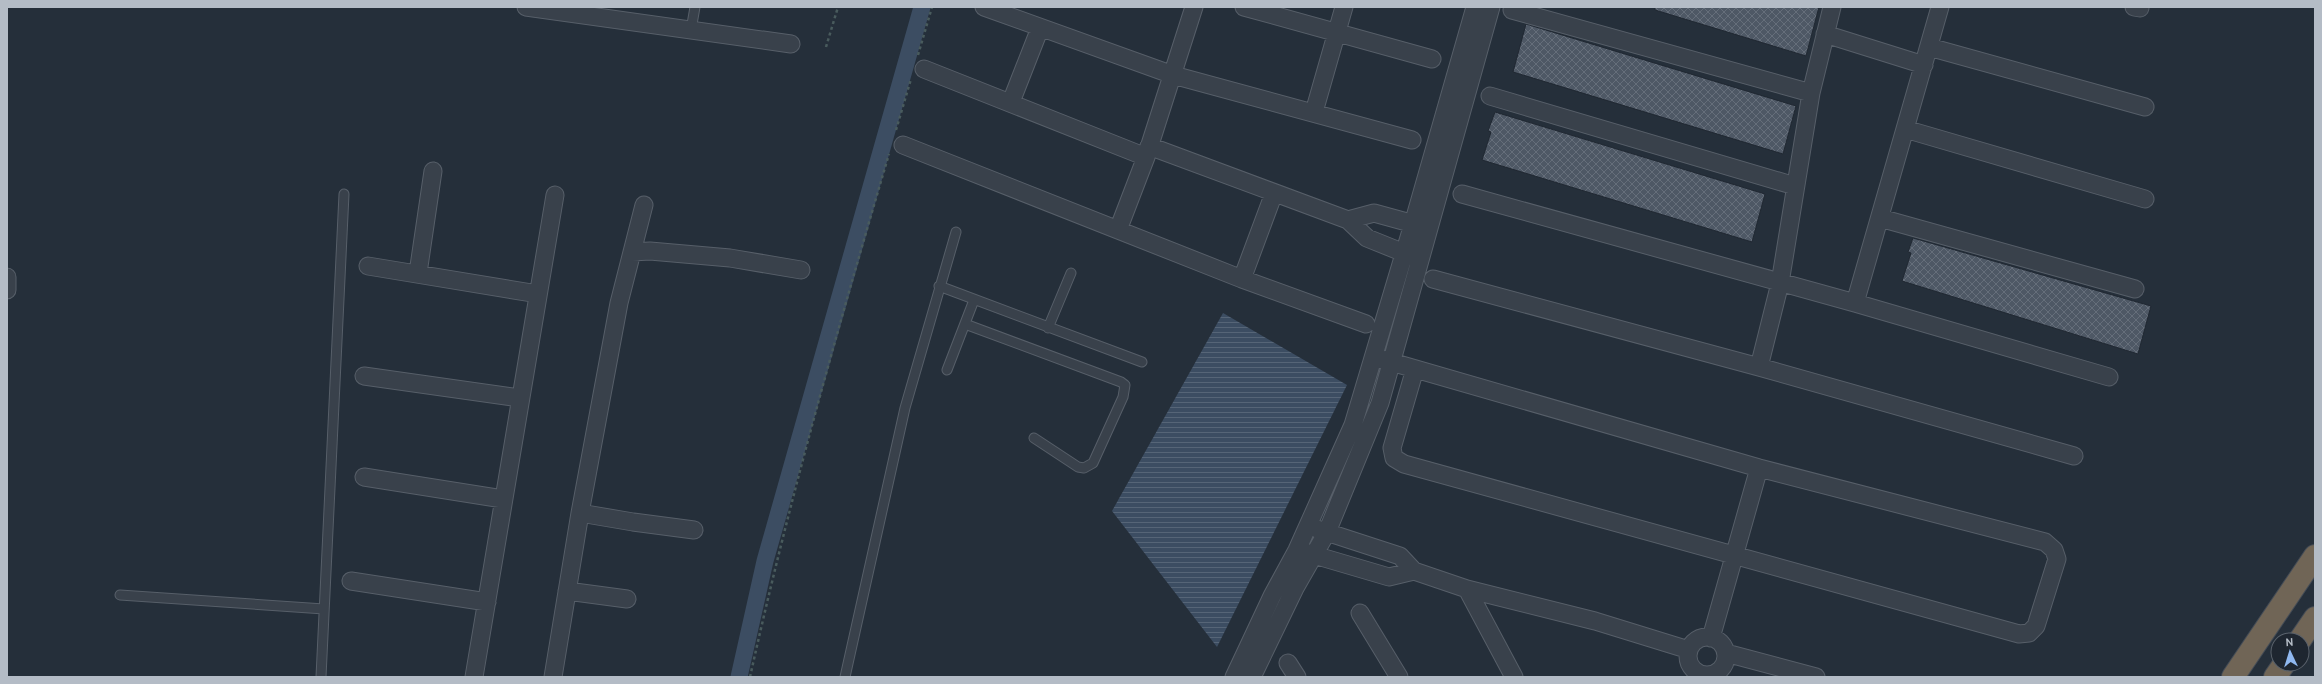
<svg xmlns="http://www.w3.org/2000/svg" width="2322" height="684" font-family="Overpass,sans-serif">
	<defs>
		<pattern id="water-rules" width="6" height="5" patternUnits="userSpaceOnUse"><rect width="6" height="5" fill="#3c4d62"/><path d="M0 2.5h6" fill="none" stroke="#566577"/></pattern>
		<pattern id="building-cross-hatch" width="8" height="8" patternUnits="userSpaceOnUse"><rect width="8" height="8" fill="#4e5865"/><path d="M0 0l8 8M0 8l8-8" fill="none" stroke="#656e7a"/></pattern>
	</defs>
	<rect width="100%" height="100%" fill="#252f3a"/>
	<path fill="url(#water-rules)" d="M 1223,313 L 1347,385 L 1217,647 L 1112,511 Z"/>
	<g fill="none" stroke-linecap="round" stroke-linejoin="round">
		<path stroke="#3c4d62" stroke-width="17" d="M 739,677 L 765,561 L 922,7"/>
	</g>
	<path fill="url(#building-cross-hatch)" stroke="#202832" d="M 1655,7 L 1819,7 L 1806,56 L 1655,10 Z
		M 1526,24 L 1796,106 L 1783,154 L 1513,72 Z
		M 1495,112 L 1765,194 L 1752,242 L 1482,160 L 1491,132 L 1488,131 Z
		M 1913,238 L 2151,306 L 2138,354 L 1902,281 L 1911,253 L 1908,252 Z"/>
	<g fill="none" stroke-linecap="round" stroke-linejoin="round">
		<g stroke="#575f69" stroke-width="11">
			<path id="lane" d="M 691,30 L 695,7
				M 939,286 L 1142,362
				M 965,324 L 1121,382 L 1125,385 L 1123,397 L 1093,463 L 1084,468 L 1078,467 L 1034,438
				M 1048,328 L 1071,273
				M 947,370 L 974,300
				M 120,595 L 324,609
				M 321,677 L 344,194
				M 845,677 L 905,408 L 956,232"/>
		</g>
		<g stroke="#575f69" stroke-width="19">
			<path id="street" d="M 526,7 L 791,44
				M 984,7 L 1173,75 L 1412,140
				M 1244,7 L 1432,59
				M 2134,7 L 2140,8
				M 1512,10 L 1811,93
				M 1825,34 L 1924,65
				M 1929,47 L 2145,107
				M 924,69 L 1146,157
				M 1490,96 L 1795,186
				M 1011,102 L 1040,28
				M 1314,112 L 1344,7
				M 1905,129 L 2145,199
				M 903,145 L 1242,279 L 1366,324
				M 1149,146 L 1348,220 L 1367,238 L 1414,257
				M 1462,194 L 1855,303 L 2109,377
				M 1880,218 L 2135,289
				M 1348,220 L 1374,213 L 1425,227
				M 1118,230 L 1146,157 L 1194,7
				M 632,252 L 650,251 L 730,258 L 801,270
				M 368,266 L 538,294
				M 418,273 L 433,171
				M 7,277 L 7,290
				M 1242,279 L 1274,193
				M 1433,279 L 1759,367 L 2074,456
				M 1855,303 L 1940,7
				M 1374,357 L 1759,468 L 2045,542 L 2054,550 L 2057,559 L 2036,626 L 2029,633 L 2019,634 L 1404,464 L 1394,458 L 1392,448 L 1415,369
				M 1759,367 L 1780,283 L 1811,93 L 1832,7
				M 364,376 L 520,398
				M 364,477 L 503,499
				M 580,513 L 633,522 L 694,530
				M 1317,529 L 1400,556 L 1414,571 L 1467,589 L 1595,621 L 1689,650
				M 1304,552 L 1389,577 L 1414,571
				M 351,581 L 487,602
				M 1467,589 L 1514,677
				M 567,591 L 627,599
				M 1360,613 L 1399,677
				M1688 656a19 19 0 1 1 38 0a19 19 0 1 1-38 0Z
				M 1711,638 L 1759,468
				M 1726,653 L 1816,677
				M 1288,663 L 1297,677
				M 474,677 L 555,195
				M 553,677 L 580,513 L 619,303 L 644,205
				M 1234,677 L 1272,596 L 1297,550 L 1353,425 L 1413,224 L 1475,7
				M 1252,677 L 1295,588 L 1327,532 L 1380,403 L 1491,7"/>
		</g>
		<g stroke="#444c56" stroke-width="24">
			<path id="highway" d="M 2300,640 L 2315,618
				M 2233,677 L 2315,556
				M 2275,677 L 2284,664"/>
		</g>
		<path stroke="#495b5d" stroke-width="2.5" stroke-dasharray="3 3" stroke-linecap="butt" d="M 826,47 L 838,7
			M 918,55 L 932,7
			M 896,130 L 911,79
			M 750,677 C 789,501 838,327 889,154"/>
		<use href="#lane" stroke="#39414b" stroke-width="9"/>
		<use href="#street" stroke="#39414b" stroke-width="17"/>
		<use href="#highway" stroke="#706556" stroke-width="22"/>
	</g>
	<rect width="2322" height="684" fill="none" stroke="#b4bcc6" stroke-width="16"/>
	<g transform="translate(2290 652) rotate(356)"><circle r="19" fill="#1e2630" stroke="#5a626c"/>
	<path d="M0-3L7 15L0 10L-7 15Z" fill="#90b8ef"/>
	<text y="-6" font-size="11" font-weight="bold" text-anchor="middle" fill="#b4bcc6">N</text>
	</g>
</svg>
